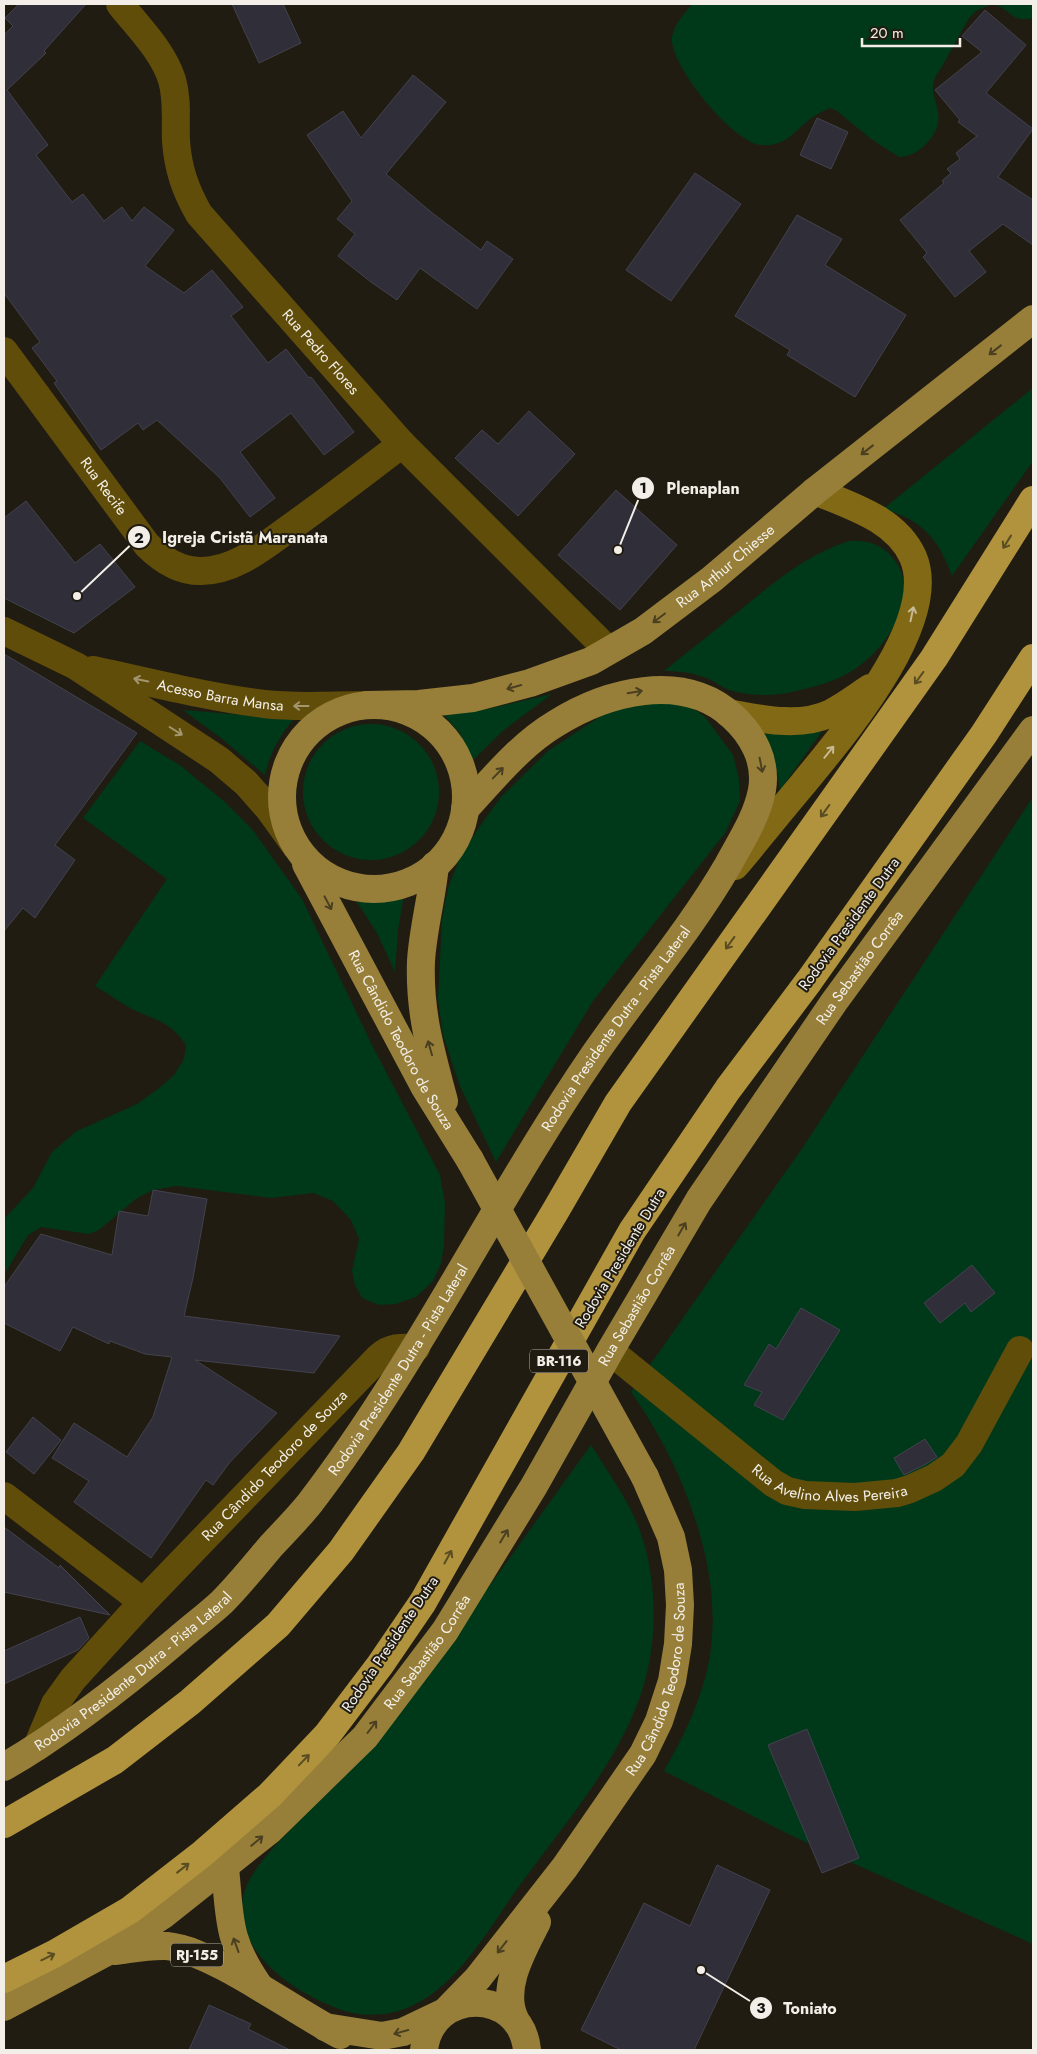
<svg xmlns="http://www.w3.org/2000/svg" width="1037" height="2054" font-family="Jost,sans-serif">
	<rect width="100%" height="100%" fill="#211c12"/>
	<path fill="#003919" d="M 692,4 L 992,4 L 976,11 L 969,18 L 940,70 C 918,96 957,112 926,144 C 919,152 910,156 899,157 L 871,139 L 837,111 L 830,108 C 824,111 818,113 813,117 C 794,130 788,147 761,145 C 733,143 668,63 672,37 C 674,24 685,13 692,4 Z
		M 993,4 L 1033,4 L 1033,18 C 1012,24 1010,8 993,4 Z
		M 1033,388 L 1033,461 L 952,576 C 939,539 921,519 883,509 Z
		M 849,541 C 867,540 881,544 893,558 C 921,592 892,640 863,663 C 845,678 823,685 800,690 C 779,696 754,697 733,691 C 724,689 717,683 709,679 C 694,673 680,671 664,671 C 689,651 714,631 739,611 C 773,583 807,554 849,541 Z
		M 552,694 L 504,730 L 472,761 L 459,732 L 443,714 L 488,709 Z
		M 683,701 L 705,717 L 733,755 L 739,779 L 740,801 L 725,833 L 593,1001 L 496,1162 L 460,1086 L 443,1035 L 438,999 L 442,920 L 448,888 L 460,857 L 480,826 L 501,797 L 548,751 L 604,714 L 629,703 Z
		M 183,710 L 294,719 C 279,736 270,753 265,775 L 221,738 Z
		M 830,720 L 780,790 L 775,760 L 760,730 Z
		M303 792a68 68 0 1 1 136 0a68 68 0 1 1-136 0Z
		M 140,741 L 181,766 L 225,802 L 252,829 L 302,899 L 372,1045 L 440,1175 L 445,1203 L 444,1246 L 441,1263 L 433,1281 L 416,1297 L 395,1304 L 379,1305 L 362,1298 L 355,1285 L 352,1271 L 359,1239 L 351,1220 L 333,1201 L 313,1193 L 271,1198 L 177,1186 L 153,1190 L 137,1198 L 99,1230 L 89,1234 L 41,1227 L 28,1235 L 4,1275 L 4,1219 L 33,1188 L 52,1152 L 77,1131 L 137,1104 L 158,1089 L 174,1075 L 184,1059 L 186,1045 C 169,1020 156,1021 132,1009 C 119,1002 107,993 95,986 L 167,879 L 83,818 Z
		M 1033,797 L 1033,1944 L 788,1834 L 664,1771 C 685,1734 703,1697 710,1655 C 724,1567 681,1462 631,1392 L 803,1147 Z
		M 404,895 L 398,930 L 395,972 L 377,933 L 355,899 L 377,900 Z
		M 591,1445 C 608,1472 627,1498 639,1528 C 653,1566 657,1611 651,1651 C 640,1739 570,1816 520,1885 C 493,1922 465,1973 426,1998 C 399,2016 366,2020 336,2008 C 295,1992 240,1956 242,1906 C 244,1868 289,1834 313,1806 C 341,1772 368,1737 396,1703 C 419,1675 443,1647 466,1618 C 508,1561 549,1503 591,1445 Z"/>
	<path fill="#2f2e39" stroke="#43424e" d="M 19,4 L 86,4 L 44,51 L 46,53 L 7,90 L 48,145 L 36,155 L 72,202 L 83,194 L 104,221 L 122,207 L 132,221 L 144,207 L 174,230 L 145,266 L 184,293 L 212,270 L 243,307 L 231,316 L 268,363 L 286,349 L 309,378 L 311,377 L 354,432 L 324,455 L 291,413 L 240,452 L 275,498 L 250,517 L 220,478 L 157,420 L 143,430 L 138,423 L 101,450 L 54,383 L 57,381 L 32,348 L 40,342 L 4,293 L 4,35 L 13,26 L 5,18 Z
		M 232,4 L 283,4 L 301,43 L 259,63 Z
		M 985,10 L 1026,45 L 986,93 L 1033,129 L 998,177 L 1033,200 L 1033,245 L 1003,224 L 969,251 L 986,272 L 955,297 L 923,257 L 927,253 L 900,220 L 944,183 L 942,181 L 951,173 L 947,169 L 960,159 L 956,153 L 977,136 L 958,122 L 960,120 L 935,90 L 982,52 L 962,36 Z
		M 413,75 L 446,102 L 386,174 L 431,212 L 481,250 L 487,241 L 513,259 L 477,309 L 420,268 L 397,300 L 371,282 L 338,256 L 355,234 L 337,219 L 352,201 L 307,135 L 343,111 L 361,138 Z
		M 817,118 L 848,132 L 831,169 L 800,155 Z
		M 695,173 L 741,204 L 671,301 L 626,270 Z
		M 797,215 L 842,239 L 825,265 L 906,315 L 855,397 L 787,355 L 790,350 L 735,316 Z
		M 529,411 L 575,454 L 518,516 L 455,458 L 482,430 L 498,444 Z
		M 616,490 L 677,545 L 620,610 L 558,555 Z
		M 26,501 L 75,563 L 100,544 L 135,587 L 74,633 L 4,598 L 4,518 Z
		M 4,654 L 137,733 L 55,845 L 75,860 L 35,918 L 23,908 L 4,931 Z
		M 153,1190 L 207,1199 L 193,1278 L 184,1316 L 340,1336 L 314,1373 L 195,1360 L 277,1413 L 230,1462 L 213,1485 L 206,1480 L 151,1558 L 74,1502 L 89,1481 L 52,1458 L 74,1423 L 127,1457 L 153,1417 L 172,1357 L 145,1354 L 110,1341 L 109,1344 L 73,1327 L 60,1351 L 4,1323 L 4,1287 L 41,1234 L 112,1255 L 119,1211 L 148,1216 Z
		M 972,1265 L 995,1293 L 971,1312 L 965,1303 L 940,1323 L 924,1303 Z
		M 801,1308 L 840,1330 L 783,1420 L 754,1405 L 762,1392 L 744,1385 L 769,1344 L 776,1349 Z
		M 33,1417 L 61,1440 L 34,1474 L 6,1452 Z
		M 925,1439 L 937,1457 L 926,1464 L 904,1475 L 894,1458 Z
		M 4,1527 L 59,1568 L 60,1565 L 110,1615 L 4,1592 Z
		M 80,1617 L 89,1638 L 78,1650 L 4,1684 L 4,1651 Z
		M 807,1729 L 859,1858 L 822,1873 L 768,1745 Z
		M 717,1865 L 770,1890 L 694,2050 L 621,2050 L 581,2030 L 644,1903 L 690,1926 Z
		M 209,2005 L 251,2024 L 248,2029 L 290,2050 L 189,2050 Z"/>
	<g fill="none" stroke-linecap="round" stroke-linejoin="round">
		<g stroke="#614d0a" stroke-width="28">
			<path id="s1" d="M 120,4 C 138,27 163,51 172,80 C 178,100 175,121 176,141 C 178,169 185,189 199,214 L 402,444 L 608,650"/>
			<path id="s2" d="M 4,351 L 147,545 C 162,560 179,571 200,571 C 237,572 270,541 298,522 C 333,497 368,470 402,444"/>
			<path id="s3" d="M 610,1351 L 773,1483 L 787,1491 L 805,1495 L 855,1497 L 897,1493 L 910,1489 L 934,1478 L 953,1465 L 969,1444 L 1020,1350"/>
			<path d="M 4,1496 L 143,1602"/>
			<path id="s4" d="M 37,1747 L 55,1704 L 73,1679 L 143,1602 L 379,1357 C 390,1347 402,1347 416,1348"/>
		</g>
		<g stroke="#614d0a" stroke-width="28">
			<path d="M 4,631 L 76,666 L 219,760 L 246,783 L 269,809 L 295,845"/>
			<path id="s5" d="M 93,670 C 149,682 207,697 264,704 C 299,708 333,705 367,705"/>
		</g>
		<path stroke="#826916" stroke-width="28" d="M 728,713 C 761,719 800,728 831,713 C 845,706 858,696 870,688
			M 735,866 C 758,839 780,811 803,784 C 841,737 941,622 913,557 C 896,519 851,506 815,491"/>
		<g stroke="#977f39" stroke-width="28">
			<path id="s6" d="M 367,705 L 419,704 L 473,698 L 530,683 L 591,661 L 643,631 L 712,579 L 815,491 L 1033,319"/>
			<circle cx="374" cy="797" r="92"/>
			<path id="s7" d="M 306,864 L 424,1086 L 470,1160"/>
			<path d="M 435,865 C 432,897 423,929 421,961 C 419,1013 431,1052 444,1101"/>
			<path id="s8" d="M 4,1767 C 66,1731 123,1686 177,1640 C 192,1627 208,1615 222,1602 C 239,1585 255,1565 271,1546 C 284,1532 298,1518 310,1503 C 418,1362 494,1201 594,1055 C 638,991 689,932 728,865 C 741,841 757,817 762,790 C 767,761 753,735 732,716 C 682,671 606,692 555,724 C 520,745 492,780 465,809"/>
			<path d="M 225,1867 C 230,1919 227,1940 259,1986"/>
			<path d="M 114,1951 C 131,1949 149,1945 167,1946 C 187,1948 207,1958 224,1967 C 264,1988 301,2014 340,2035"/>
			<path id="s9" d="M 4,2007 L 105,1953 L 163,1915 L 270,1830 L 365,1737 L 445,1631 L 534,1486 L 610,1351 L 699,1200 L 834,1002 L 1033,730"/>
			<path d="M 515,2019 C 500,1988 523,1950 537,1922"/>
			<path id="s10" d="M 325,2027 L 382,2036 L 403,2032 L 445,2012 L 478,1978 L 565,1867 L 643,1754 L 659,1721 L 672,1681 L 678,1644 L 680,1605 L 678,1570 L 671,1537 L 645,1477"/>
			<path d="M 424,2050 C 431,1987 521,1987 527,2050"/>
		</g>
		<path stroke="#b0933c" stroke-width="28" d="M 4,1824 L 115,1760 L 190,1702 L 278,1625 L 341,1551 L 411,1452 L 556,1210 L 618,1103 L 934,658 L 1033,500
			M 4,1979 L 54,1954 L 130,1910 L 202,1854 L 270,1795 L 327,1735 L 380,1665 L 423,1602 L 632,1231 L 728,1089 L 809,981 L 984,734 L 1033,658"/>
		<path stroke="#977f39" stroke-width="28" d="M 470,1160 L 645,1477"/>
	</g>
	<defs><path id="oneway-shaft" d="M-6 0H5M1.5-3L5.5 0L1.5 3" fill="none" stroke-width="1.6" stroke-linecap="round" stroke-linejoin="round" transform="scale(1.25)"/></defs>
	<g stroke="#4a3f20">
		<use href="#oneway-shaft" transform="translate(995 350) rotate(142)"/>
		<use href="#oneway-shaft" transform="translate(867 450) rotate(142)"/>
		<use href="#oneway-shaft" transform="translate(659 618) rotate(143)"/>
		<use href="#oneway-shaft" transform="translate(514 687) rotate(164)"/>
		<use href="#oneway-shaft" transform="translate(635 692) rotate(-9)"/>
		<use href="#oneway-shaft" transform="translate(761 765) rotate(79)"/>
		<use href="#oneway-shaft" transform="translate(498 773) rotate(-46)"/>
		<use href="#oneway-shaft" transform="translate(328 903) rotate(62)"/>
		<use href="#oneway-shaft" transform="translate(430 1048) rotate(-106)"/>
		<use href="#oneway-shaft" transform="translate(682 1229) rotate(-60)"/>
		<use href="#oneway-shaft" transform="translate(504 1536) rotate(-59)"/>
		<use href="#oneway-shaft" transform="translate(372 1727) rotate(-53)"/>
		<use href="#oneway-shaft" transform="translate(257 1841) rotate(-40)"/>
		<use href="#oneway-shaft" transform="translate(236 1945) rotate(-110)"/>
		<use href="#oneway-shaft" transform="translate(502 1947) rotate(128)"/>
		<use href="#oneway-shaft" transform="translate(401 2032) rotate(165)"/>
	</g>
	<g stroke="#5a4c23">
		<use href="#oneway-shaft" transform="translate(1007 542) rotate(122)"/>
		<use href="#oneway-shaft" transform="translate(919 678) rotate(126)"/>
		<use href="#oneway-shaft" transform="translate(825 811) rotate(126)"/>
		<use href="#oneway-shaft" transform="translate(730 943) rotate(126)"/>
		<use href="#oneway-shaft" transform="translate(448 1557) rotate(-61)"/>
		<use href="#oneway-shaft" transform="translate(304 1760) rotate(-46)"/>
		<use href="#oneway-shaft" transform="translate(183 1868) rotate(-38)"/>
		<use href="#oneway-shaft" transform="translate(48 1957) rotate(-26)"/>
	</g>
	<g stroke="#c6b994">
		<use href="#oneway-shaft" transform="translate(912 614) rotate(-78)"/>
		<use href="#oneway-shaft" transform="translate(829 752) rotate(-51)"/>
	</g>
	<g stroke="#a3966e">
		<use href="#oneway-shaft" transform="translate(141 680) rotate(-168)"/>
		<use href="#oneway-shaft" transform="translate(301 706) rotate(180)"/>
		<use href="#oneway-shaft" transform="translate(176 731) rotate(32)"/>
	</g>
	<g text-anchor="middle" dominant-baseline="central" stroke-width="4" stroke-linejoin="round" paint-order="stroke">
		<g fill="#211c12" stroke="#b4b0a8" stroke-width="1">
			<rect x="530" y="1349.5" width="58" height="23" rx="4"/>
			<rect x="171" y="1943.5" width="52" height="23" rx="4"/>
		</g>
		<g font-size="14" font-weight="bold" fill="#f3efe8">
			<text x="559" y="1361">BR-116</text>
			<text x="197" y="1955">RJ-155</text>
		</g>
		<g font-size="15" fill="#f3efe8" stroke="#211c12">
			<text stroke="none"><textPath href="#s1" startOffset="415">Rua Pedro Flores</textPath></text>
			<text stroke="none"><textPath href="#s2" startOffset="168">Rua Recife</textPath></text>
			<text stroke="none"><textPath href="#s6" startOffset="395">Rua Arthur Chiesse</textPath></text>
			<text stroke="none"><textPath href="#s5" startOffset="130">Acesso Barra Mansa</textPath></text>
			<text transform="translate(849 924) rotate(-54)">Rodovia Presidente Dutra</text>
			<text stroke="none"><textPath href="#s9" startOffset="1369">Rua Sebastião Corrêa</textPath></text>
			<text stroke="none"><textPath href="#s8" startOffset="971">Rodovia Presidente Dutra - Pista Lateral</textPath></text>
			<text stroke="none"><textPath href="#s7" startOffset="200">Rua Cândido Teodoro de Souza</textPath></text>
			<text transform="translate(620 1258) rotate(-59)">Rodovia Presidente Dutra</text>
			<text stroke="none"><textPath href="#s9" startOffset="964">Rua Sebastião Corrêa</textPath></text>
			<text stroke="none"><textPath href="#s8" startOffset="566">Rodovia Presidente Dutra - Pista Lateral</textPath></text>
			<text stroke="none"><textPath href="#s4" startOffset="371">Rua Cândido Teodoro de Souza</textPath></text>
			<text stroke="none"><textPath href="#s3" startOffset="266">Rua Avelino Alves Pereira</textPath></text>
			<text transform="translate(390 1644) rotate(-56)">Rodovia Presidente Dutra</text>
			<text stroke="none"><textPath href="#s9" startOffset="559">Rua Sebastião Corrêa</textPath></text>
			<text stroke="none"><textPath href="#s8" startOffset="161">Rodovia Presidente Dutra - Pista Lateral</textPath></text>
			<text stroke="none"><textPath href="#s10" startOffset="528">Rua Cândido Teodoro de Souza</textPath></text>
		</g>
	</g>
	<path fill="none" stroke="#f3efe8" stroke-width="2" d="M618 550L643 488M77 596L139 537M701 1970L761 2008"/>
	<g fill="#f3efe8" stroke="#211c12" stroke-width="2">
		<circle cx="618" cy="550" r="5"/>
		<circle cx="77" cy="596" r="5"/>
		<circle cx="701" cy="1970" r="5"/>
		<circle cx="643" cy="488" r="12"/>
		<circle cx="139" cy="537" r="12"/>
		<circle cx="761" cy="2008" r="12"/>
	</g>
	<g font-size="15" text-anchor="middle" font-weight="bold" fill="#111">
		<text x="643" y="493">1</text>
		<text x="139" y="543">2</text>
		<text x="761" y="2013">3</text>
	</g>
	<g font-size="16" text-anchor="middle" font-weight="bold" fill="#f3efe8" stroke="#211c12" stroke-width="4" stroke-linejoin="round" paint-order="stroke">
		<text x="703" y="494">Plenaplan</text>
		<text x="245" y="543">Igreja Cristã Maranata</text>
		<text x="810" y="2014">Toniato</text>
	</g>
	<rect width="1037" height="2054" fill="none" stroke="#f3efe8" stroke-width="10"/>
	<path d="M862 38v8h98v-8" fill="none" stroke="#f3efe8" stroke-width="2.5"/>
	<text x="870" y="38" font-size="15" fill="#f3efe8" stroke="#211c12" stroke-width="4" paint-order="stroke">20 m</text>
</svg>
